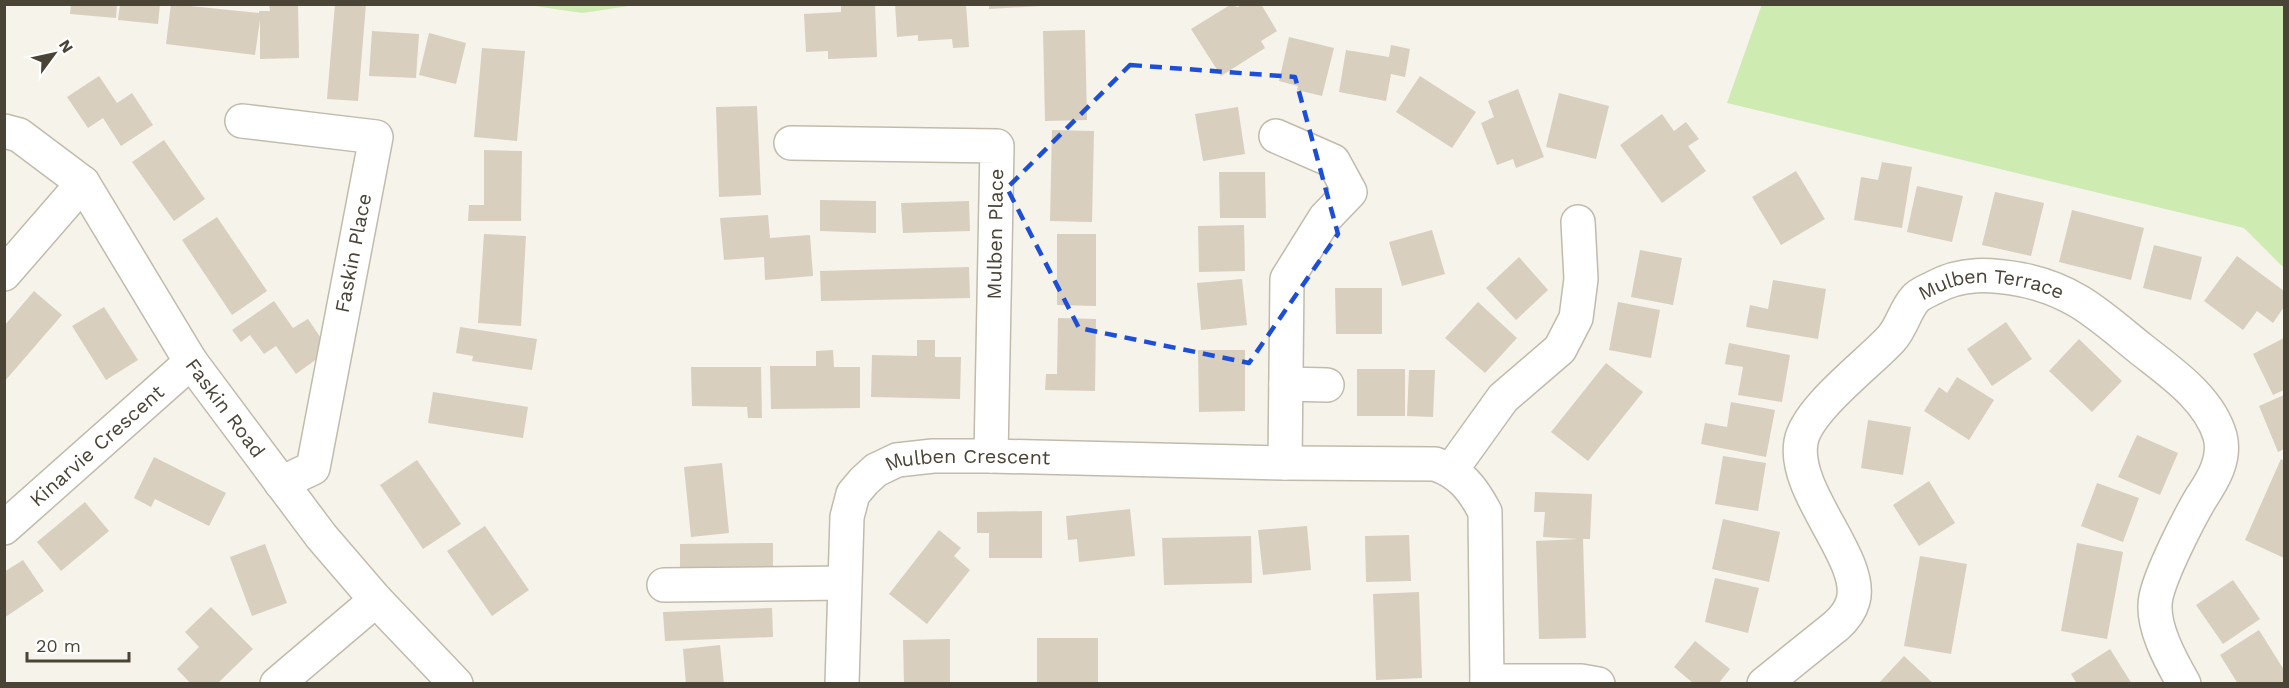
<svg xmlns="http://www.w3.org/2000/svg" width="2289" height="688" font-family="'Work Sans',sans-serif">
	<rect width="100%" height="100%" fill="#f6f3ea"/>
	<path fill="#ceebb1" d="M 1762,4 L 2284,5 L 2284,268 L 2244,228 L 1727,103 Z
		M 528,5 L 529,4 L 636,5 L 582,13 Z"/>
	<path fill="#d8cfbf" d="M 71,4 L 117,4 L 116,18 L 70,14 Z
		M 120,4 L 160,4 L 158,24 L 118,20 Z
		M 171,4 L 259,13 L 259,11 L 270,11 L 269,4 L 298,4 L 299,58 L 260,59 L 260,20 L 255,55 L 166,44 Z
		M 335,4 L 366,4 L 358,101 L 327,99 Z
		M 841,4 L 875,4 L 877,57 L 828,59 L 828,51 L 806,52 L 804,14 L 841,12 Z
		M 895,4 L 966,4 L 969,47 L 953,48 L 952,39 L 918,41 L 918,35 L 897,37 Z
		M 989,4 L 1042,4 L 1042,6 L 989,9 Z
		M 1242,4 L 1261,4 L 1277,31 L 1261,41 L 1265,48 L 1221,76 L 1191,29 L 1230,5 L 1238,7 Z
		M 1085,30 L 1087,120 L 1045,121 L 1043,31 Z
		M 372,31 L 419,34 L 416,78 L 369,76 Z
		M 429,33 L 466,43 L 456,84 L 419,75 Z
		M 1289,37 L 1334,48 L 1322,96 L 1297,90 L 1298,86 L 1279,81 Z
		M 1391,45 L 1410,49 L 1405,77 L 1391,74 L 1386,101 L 1339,92 L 1346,50 L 1389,57 Z
		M 482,48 L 525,51 L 517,141 L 474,137 Z
		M 99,76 L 117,103 L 132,93 L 153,125 L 121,146 L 103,118 L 88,128 L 67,97 Z
		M 1420,76 L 1476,112 L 1452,148 L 1396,112 Z
		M 1518,89 L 1544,157 L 1516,168 L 1513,159 L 1497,165 L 1481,123 L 1494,117 L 1488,101 Z
		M 1559,93 L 1609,106 L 1596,159 L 1546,147 Z
		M 757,106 L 761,195 L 719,197 L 716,107 Z
		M 1238,107 L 1245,154 L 1203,161 L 1195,114 Z
		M 1662,114 L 1674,131 L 1686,122 L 1699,139 L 1688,146 L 1706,171 L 1662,203 L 1620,145 Z
		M 1052,130 L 1094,131 L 1092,222 L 1050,221 Z
		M 164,140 L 205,199 L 174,221 L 132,162 Z
		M 484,150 L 522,151 L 521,221 L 468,221 L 469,205 L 484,205 Z
		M 1882,162 L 1912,167 L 1902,228 L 1854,220 L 1861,177 L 1878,180 Z
		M 1796,171 L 1825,219 L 1781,245 L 1752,197 Z
		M 1219,172 L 1265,172 L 1266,218 L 1220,218 Z
		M 1917,186 L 1963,196 L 1952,242 L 1907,232 Z
		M 1995,192 L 2044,203 L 2031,256 L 1982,245 Z
		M 820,200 L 876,201 L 876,233 L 820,231 Z
		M 969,201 L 970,231 L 903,233 L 901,203 Z
		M 2072,210 L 2144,228 L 2131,280 L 2059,262 Z
		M 768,215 L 770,238 L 810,235 L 813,276 L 765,280 L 764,257 L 724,260 L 720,218 Z
		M 217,217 L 267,291 L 232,315 L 182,240 Z
		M 1244,225 L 1245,271 L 1199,272 L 1198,226 Z
		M 1432,230 L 1445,274 L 1402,286 L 1389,242 Z
		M 484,234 L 526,236 L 521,326 L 478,323 Z
		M 1057,234 L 1096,234 L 1096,306 L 1057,305 Z
		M 2154,245 L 2202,257 L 2191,300 L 2143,288 Z
		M 1640,250 L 1682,258 L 1673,305 L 1631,297 Z
		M 2237,256 L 2284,291 L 2284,307 L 2273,323 L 2257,311 L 2243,330 L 2204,301 Z
		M 1519,257 L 1548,290 L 1516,320 L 1486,288 Z
		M 969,267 L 970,298 L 821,301 L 820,271 Z
		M 1242,279 L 1247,325 L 1201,330 L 1197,283 Z
		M 1773,280 L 1826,289 L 1818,339 L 1746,327 L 1750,305 L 1768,309 Z
		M 1335,288 L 1382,288 L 1382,334 L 1336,334 Z
		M 34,291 L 62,315 L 4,382 L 4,326 Z
		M 274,301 L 293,328 L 308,319 L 329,350 L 296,374 L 276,346 L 264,354 L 250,335 L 241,342 L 232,330 Z
		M 1478,302 L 1517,338 L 1485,373 L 1445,338 Z
		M 1618,302 L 1660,310 L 1651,358 L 1609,350 Z
		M 104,307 L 138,360 L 106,380 L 72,326 Z
		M 1058,318 L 1096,319 L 1095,391 L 1045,390 L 1046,374 L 1057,374 Z
		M 2006,322 L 2032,359 L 1992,386 L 1967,349 Z
		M 460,327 L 537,339 L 532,370 L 472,361 L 473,356 L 456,353 Z
		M 2284,338 L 2284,390 L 2273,395 L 2253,354 Z
		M 2079,339 L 2122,381 L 2092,412 L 2049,371 Z
		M 917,340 L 935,340 L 935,357 L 961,357 L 960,399 L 871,397 L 872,355 L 917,356 Z
		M 1729,343 L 1790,355 L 1782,402 L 1738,395 L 1743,367 L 1725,364 Z
		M 833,350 L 834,367 L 860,367 L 860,408 L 771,409 L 770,366 L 816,366 L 816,351 Z
		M 1198,350 L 1245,350 L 1245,411 L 1199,412 Z
		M 1606,363 L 1643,392 L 1588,461 L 1551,432 Z
		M 691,367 L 761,367 L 762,418 L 748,418 L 747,407 L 692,406 Z
		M 1357,369 L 1405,369 L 1405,416 L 1357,416 Z
		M 1409,370 L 1435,370 L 1433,417 L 1407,416 Z
		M 1957,377 L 1994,400 L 1969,440 L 1924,411 L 1939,387 L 1947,393 Z
		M 433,392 L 528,407 L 523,438 L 428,423 Z
		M 2284,395 L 2284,449 L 2278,452 L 2259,406 Z
		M 1731,402 L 1775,410 L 1766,457 L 1701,444 L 1705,423 L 1727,427 Z
		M 1868,420 L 1911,427 L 1903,475 L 1861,468 Z
		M 2137,435 L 2178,453 L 2160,495 L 2118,477 Z
		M 1723,456 L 1766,463 L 1758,511 L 1715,504 Z
		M 154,457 L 226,493 L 209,526 L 155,499 L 151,507 L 134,498 Z
		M 2281,459 L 2284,461 L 2284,558 L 2245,540 Z
		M 417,460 L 461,524 L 423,549 L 380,485 Z
		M 722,463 L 729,533 L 691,537 L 684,467 Z
		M 1929,481 L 1955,523 L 1919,546 L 1893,505 Z
		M 2097,483 L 2139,498 L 2123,542 L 2081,526 Z
		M 1535,492 L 1592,494 L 1590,539 L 1583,539 L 1586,638 L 1539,639 L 1536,541 L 1578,539 L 1543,537 L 1545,512 L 1534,512 Z
		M 85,502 L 109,531 L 61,571 L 37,542 Z
		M 1130,509 L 1135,556 L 1079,562 L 1077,539 L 1068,540 L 1066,516 Z
		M 1042,511 L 1042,558 L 989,558 L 989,533 L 977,533 L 977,512 Z
		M 1723,519 L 1780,532 L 1769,582 L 1712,569 Z
		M 485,526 L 529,590 L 492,616 L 447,551 Z
		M 1307,526 L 1311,570 L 1263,575 L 1258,530 Z
		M 939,530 L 961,548 L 954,556 L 970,570 L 927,624 L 889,594 Z
		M 1409,535 L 1411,581 L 1366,582 L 1365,536 Z
		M 1251,536 L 1252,583 L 1164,585 L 1162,538 Z
		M 773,543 L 773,572 L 680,573 L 680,544 Z
		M 2077,543 L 2123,552 L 2107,639 L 2061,631 Z
		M 265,544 L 287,603 L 252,616 L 230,557 Z
		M 1920,556 L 1967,564 L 1951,654 L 1904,646 Z
		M 23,560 L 44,591 L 4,618 L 4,572 Z
		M 1715,578 L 1759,588 L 1748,633 L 1705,622 Z
		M 2233,580 L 2260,619 L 2223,644 L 2196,605 Z
		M 1419,592 L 1422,678 L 1376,680 L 1373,594 Z
		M 211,607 L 253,649 L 217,684 L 191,684 L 177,669 L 199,647 L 185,632 Z
		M 772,608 L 773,637 L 665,641 L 663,612 Z
		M 2259,630 L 2284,670 L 2284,684 L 2238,684 L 2220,655 Z
		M 1037,638 L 1098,638 L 1098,684 L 1037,684 Z
		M 950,639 L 950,684 L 904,684 L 903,640 Z
		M 1695,641 L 1730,669 L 1718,684 L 1694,684 L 1674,667 Z
		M 720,645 L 724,684 L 686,684 L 683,649 Z
		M 2110,649 L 2132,684 L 2077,684 L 2071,674 Z
		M 1904,656 L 1934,684 L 1878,684 Z"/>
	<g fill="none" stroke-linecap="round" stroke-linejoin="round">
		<g stroke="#c2bbac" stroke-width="36">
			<g id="minor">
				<path d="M 242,121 L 376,137 L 313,468 L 281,483"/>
				<path id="s1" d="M 4,131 L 19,135 L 83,183 L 191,362 L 321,536 L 376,600 L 456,684"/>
				<path d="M 1276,136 L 1333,161 L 1350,192 L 1325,218 L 1287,279 L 1285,463"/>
				<path d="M 791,143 L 997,146 L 991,456"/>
				<path d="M 4,274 L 83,183"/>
				<path d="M 1286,384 L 1327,385"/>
				<path d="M 1452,469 L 1503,398 L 1560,349 L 1576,318 L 1581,279 L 1578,222"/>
				<path id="s2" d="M 4,528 L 191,362"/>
				<path d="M 664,585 L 844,583"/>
				<path d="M 1487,681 L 1581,681 L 1598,684"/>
				<path d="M 277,684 L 376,600"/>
				<path id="s3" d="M 842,684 L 847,517 L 853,494 L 864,481 L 876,470 L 897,460 L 933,456 L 991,456 L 1285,463 L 1435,464 C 1460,472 1473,489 1485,512 L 1487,684"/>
				<path id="s4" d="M 1764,684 L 1836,626 C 1844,619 1850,612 1853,601 C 1865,560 1792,492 1801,442 C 1806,410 1868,364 1891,339 C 1902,327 1905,310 1915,299 C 1919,294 1927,291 1933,288 C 1962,272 1990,274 2023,280 C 2076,291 2101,317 2141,349 C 2170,372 2209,398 2220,436 C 2226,459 2213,480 2201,498 C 2188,520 2161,573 2156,597 C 2150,624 2171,661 2184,684"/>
			</g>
		</g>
		<use href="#minor" stroke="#fff" stroke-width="33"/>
	</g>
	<path fill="none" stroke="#1d4ed8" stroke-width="4.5" stroke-dasharray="12 8" stroke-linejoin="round" d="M 1130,65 L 1295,77 L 1338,234 L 1249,363 L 1079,328 L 1007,188 Z"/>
	<g text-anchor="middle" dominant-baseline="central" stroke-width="6" stroke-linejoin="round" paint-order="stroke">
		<g font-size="20" fill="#4a4437" stroke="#fff">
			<text transform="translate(995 234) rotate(-89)">Mulben Place</text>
			<text transform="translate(353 253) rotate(-79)">Faskin Place</text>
			<text stroke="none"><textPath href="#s4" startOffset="560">Mulben Terrace</textPath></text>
			<text stroke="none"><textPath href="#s1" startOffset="362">Faskin Road</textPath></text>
			<text stroke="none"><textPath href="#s2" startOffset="124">Kinarvie Crescent</textPath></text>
			<text stroke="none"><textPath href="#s3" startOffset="318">Mulben Crescent</textPath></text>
		</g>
	</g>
	<rect width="2289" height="688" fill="none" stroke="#4a4437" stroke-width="12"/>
	<g transform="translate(54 54) rotate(57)" stroke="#ffffff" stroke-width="4.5" paint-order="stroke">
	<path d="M0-4.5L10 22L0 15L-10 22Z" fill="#4a4437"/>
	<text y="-9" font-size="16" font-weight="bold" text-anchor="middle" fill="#4a4437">N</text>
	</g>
	<path d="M27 652v9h102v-9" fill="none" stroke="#4a4437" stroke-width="3"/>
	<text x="36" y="652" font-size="18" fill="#4a4437" stroke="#ffffff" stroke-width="4.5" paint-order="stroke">20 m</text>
</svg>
